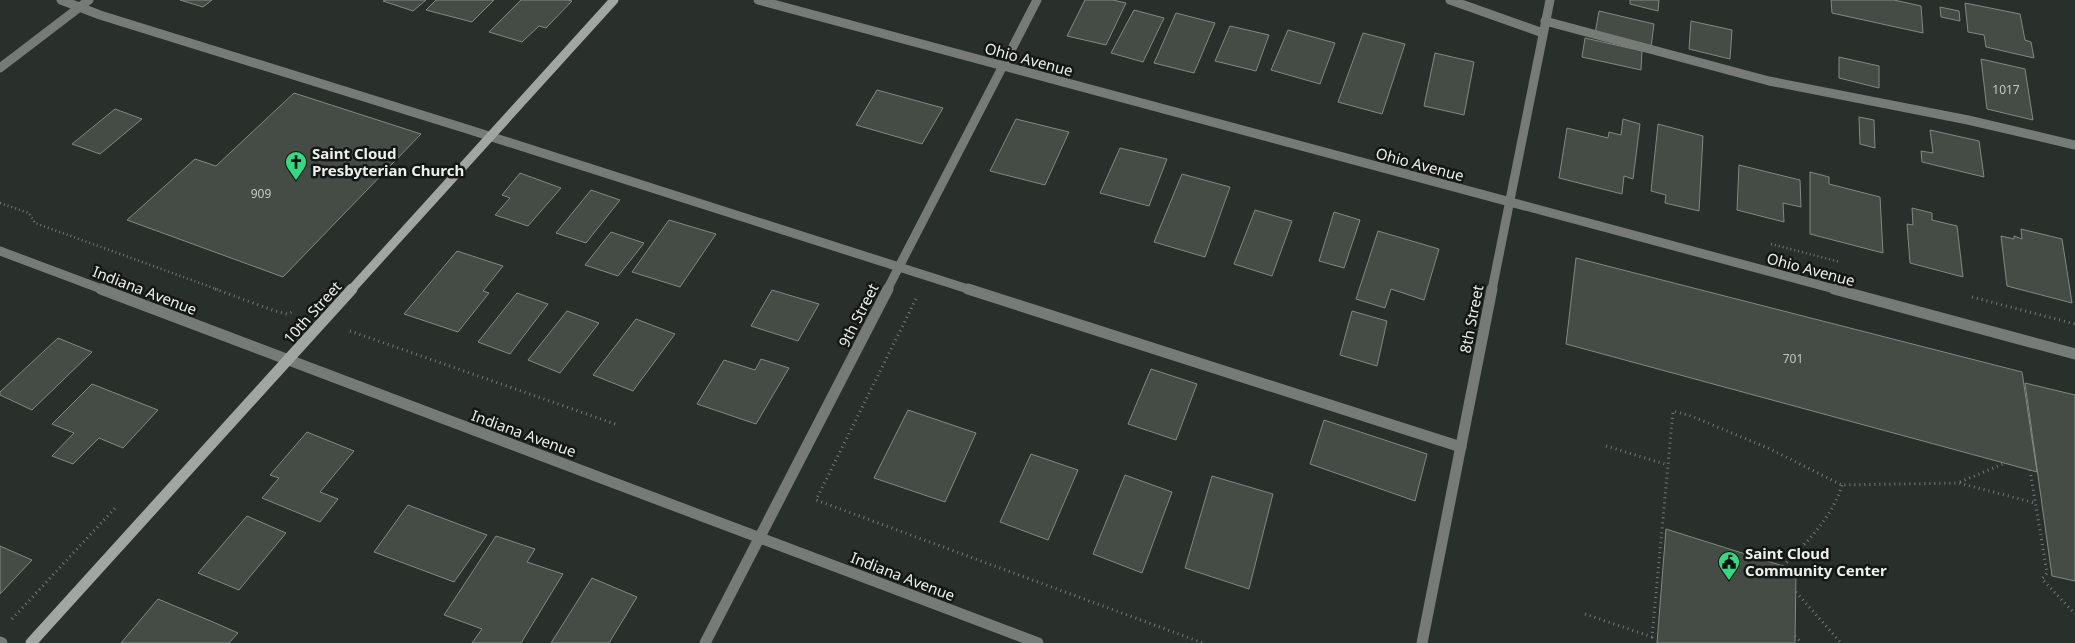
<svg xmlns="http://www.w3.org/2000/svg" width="2075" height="643" font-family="'Noto Sans',sans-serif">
	<rect width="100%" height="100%" fill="#29302b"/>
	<path fill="#454c46" stroke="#818983" d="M 180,0 L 212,0 L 203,7 Z
		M 385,0 L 426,0 L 413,11 L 383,1 Z
		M 436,0 L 494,0 L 472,22 L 426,10 Z
		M 521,0 L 567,0 L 572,1 L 546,28 L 539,26 L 522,42 L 489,32 Z
		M 1085,0 L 1113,0 L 1126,3 L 1106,45 L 1067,36 Z
		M 1630,0 L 1659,0 L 1658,11 L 1630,4 Z
		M 1831,0 L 1894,0 L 1921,6 L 1923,33 L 1832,13 Z
		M 1965,3 L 2020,14 L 2025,40 L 2031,42 L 2034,58 L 1986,47 L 1984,35 L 1968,32 Z
		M 1940,7 L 1959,11 L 1960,21 L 1941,17 Z
		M 1134,10 L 1164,18 L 1143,62 L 1111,53 Z
		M 1599,11 L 1654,24 L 1651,47 L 1595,34 Z
		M 1176,13 L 1215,23 L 1194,73 L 1154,63 Z
		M 1691,21 L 1732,30 L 1730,59 L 1689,49 Z
		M 1230,26 L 1269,35 L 1256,71 L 1215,61 Z
		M 1288,30 L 1335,43 L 1320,84 L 1271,70 Z
		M 1363,33 L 1405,44 L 1382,114 L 1338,102 Z
		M 1585,38 L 1642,51 L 1641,70 L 1582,57 Z
		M 1435,53 L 1474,62 L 1464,115 L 1424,106 Z
		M 1839,57 L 1879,66 L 1879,88 L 1839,78 Z
		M 1981,59 L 2025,69 L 2033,120 L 1987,109 Z
		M 877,90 L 943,108 L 922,144 L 856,125 Z
		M 294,93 L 421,134 L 283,277 L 127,220 L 195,159 L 216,166 Z
		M 115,109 L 142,119 L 100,154 L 72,144 Z
		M 1859,117 L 1874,120 L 1875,148 L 1860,144 Z
		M 1016,119 L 1069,132 L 1045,185 L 990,171 Z
		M 1623,119 L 1640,124 L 1633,179 L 1624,176 L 1622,194 L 1559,178 L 1567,128 L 1608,138 L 1609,132 L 1621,135 Z
		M 1658,124 L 1703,136 L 1699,211 L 1665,203 L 1666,195 L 1651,191 Z
		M 1930,130 L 1979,141 L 1984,177 L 1922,162 L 1921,151 L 1933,153 Z
		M 1120,148 L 1167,159 L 1149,206 L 1100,193 Z
		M 1739,165 L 1800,180 L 1801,207 L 1783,203 L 1784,222 L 1737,210 Z
		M 1810,172 L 1829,177 L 1829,184 L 1880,197 L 1883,253 L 1810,234 Z
		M 520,173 L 561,188 L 528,226 L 495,215 L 510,198 L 502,195 Z
		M 1182,174 L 1230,187 L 1205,257 L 1154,242 Z
		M 591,190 L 620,200 L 586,243 L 556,233 Z
		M 1912,208 L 1932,213 L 1932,220 L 1957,226 L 1963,277 L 1910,263 L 1907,224 L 1913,225 Z
		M 1255,210 L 1292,221 L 1272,276 L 1234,264 Z
		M 1334,212 L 1360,220 L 1344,268 L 1319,261 Z
		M 669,220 L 716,234 L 680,287 L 632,272 Z
		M 2021,229 L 2062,239 L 2072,303 L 2007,286 L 2001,236 L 2014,239 L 2014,236 L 2022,239 Z
		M 1378,231 L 1439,249 L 1424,300 L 1391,289 L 1385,308 L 1356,299 Z
		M 611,232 L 644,243 L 618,276 L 585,265 Z
		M 457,251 L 503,266 L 483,291 L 489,293 L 458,332 L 404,314 Z
		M 1576,258 L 2022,372 L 2037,472 L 1566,344 Z
		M 772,290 L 819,304 L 798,341 L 751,326 Z
		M 517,293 L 548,304 L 510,354 L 478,342 Z
		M 567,311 L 599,323 L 560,373 L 528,360 Z
		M 1352,311 L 1387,321 L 1377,366 L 1340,355 Z
		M 636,319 L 675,334 L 633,391 L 593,375 Z
		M 58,338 L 92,352 L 32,410 L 0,395 L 0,392 Z
		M 761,359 L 789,368 L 756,424 L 697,404 L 724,360 L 755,370 Z
		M 1151,369 L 1197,384 L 1176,440 L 1128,424 Z
		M 2025,383 L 2075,395 L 2075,581 L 2052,576 Z
		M 92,384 L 158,410 L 123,448 L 99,438 L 73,464 L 52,456 L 74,433 L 52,424 Z
		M 908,410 L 976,433 L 945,502 L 874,478 Z
		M 1324,420 L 1427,454 L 1415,501 L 1310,464 Z
		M 307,432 L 354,451 L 320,492 L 338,499 L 320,522 L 262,498 L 279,478 L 270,475 Z
		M 1031,454 L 1078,470 L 1048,540 L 1000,522 Z
		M 1125,475 L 1172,492 L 1142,573 L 1093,554 Z
		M 1212,476 L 1273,494 L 1249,589 L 1185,568 Z
		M 408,505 L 487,535 L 454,582 L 374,552 Z
		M 247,516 L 286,533 L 239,590 L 198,573 Z
		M 1666,529 L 1796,570 L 1795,643 L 1657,643 Z
		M 496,536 L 535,549 L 527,562 L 563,574 L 521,643 L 472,643 L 482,629 L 444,615 Z
		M 0,546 L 32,560 L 0,594 Z
		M 592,578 L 637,597 L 609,643 L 551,643 Z
		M 158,599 L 213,622 L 238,633 L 229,643 L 121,643 Z"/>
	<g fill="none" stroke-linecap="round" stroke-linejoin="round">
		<path stroke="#747a76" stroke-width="2.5" stroke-dasharray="1 3" stroke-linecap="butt" d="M 0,203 L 29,213 L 35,223 L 219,290
			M 1771,244 L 1840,262"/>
		<path stroke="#747a76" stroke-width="3" stroke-dasharray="1 4" stroke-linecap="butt" d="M 215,289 L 275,311 L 287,314 L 295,311
			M 1972,297 L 2075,324
			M 916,299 L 816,500 L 1203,643
			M 350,331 L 618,425
			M 1606,446 L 1668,465
			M 2030,470 L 2047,573 L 2042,579 L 2075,614
			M 1960,482 L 2005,463
			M 1783,566 C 1807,542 1832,518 1842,485
			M 1796,592 L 1841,643
			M 1585,614 L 1652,637 L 1673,411 L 1691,416 L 1768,448 L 1842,485 L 1959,483 L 2035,503
			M 12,619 L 117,506
			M 1795,636 L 1802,643"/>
		<path stroke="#777b78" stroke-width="9" d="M 61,0 L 100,15 L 467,129 L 971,290
			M 1450,0 L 1543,33
			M 1545,21 L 1769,81 L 1968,120 L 2075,145"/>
		<path stroke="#777b78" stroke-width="11" d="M 968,289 L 1461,447
			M 0,642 L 2,643"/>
		<path stroke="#777b78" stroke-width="9" d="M 758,0 L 1838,290
			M 0,68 L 89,0
			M 0,251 L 104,290
			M 887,290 L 1037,0
			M 1492,290 L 1550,0"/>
		<path stroke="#777b78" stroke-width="11" d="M 101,289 L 1038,643
			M 1834,289 L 2075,354
			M 705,643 L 888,289
			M 1422,643 L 1492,289"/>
		<path stroke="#a1a6a2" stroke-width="9" d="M 351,290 L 614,0"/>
		<path stroke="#a1a6a2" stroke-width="11" d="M 31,643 L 352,289"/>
	</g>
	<defs>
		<g id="church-pin" transform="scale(1.125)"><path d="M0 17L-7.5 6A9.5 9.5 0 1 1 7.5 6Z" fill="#36d881" stroke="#141715"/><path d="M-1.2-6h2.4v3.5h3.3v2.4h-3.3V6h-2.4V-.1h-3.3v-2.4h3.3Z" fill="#111"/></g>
		<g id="civic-pin" transform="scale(1.125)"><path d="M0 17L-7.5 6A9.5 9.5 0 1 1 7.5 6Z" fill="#36d881" stroke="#141715"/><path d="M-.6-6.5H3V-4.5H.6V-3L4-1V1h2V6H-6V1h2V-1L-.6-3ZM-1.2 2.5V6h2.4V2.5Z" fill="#111"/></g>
	</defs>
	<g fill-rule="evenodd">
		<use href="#church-pin" x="296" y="162"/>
		<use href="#civic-pin" x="1729" y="562"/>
	</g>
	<g text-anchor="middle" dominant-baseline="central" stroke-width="5" stroke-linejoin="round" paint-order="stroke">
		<g font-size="12" fill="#c2c7c3">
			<text x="2006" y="89">1017</text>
			<text x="261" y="193">909</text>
			<text x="1793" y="358">701</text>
		</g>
		<g font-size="15" fill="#ecf0ed" stroke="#141715">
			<text transform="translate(1029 59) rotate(15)">Ohio Avenue</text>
			<text transform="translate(1420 164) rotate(15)">Ohio Avenue</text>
			<text transform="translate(1811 269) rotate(15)">Ohio Avenue</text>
			<text transform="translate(145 290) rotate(21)">Indiana Avenue</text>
			<text transform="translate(312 312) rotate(-48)">10th Street</text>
			<text transform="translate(858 315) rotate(-63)">9th Street</text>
			<text transform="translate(1471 319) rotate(-79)">8th Street</text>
			<text transform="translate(524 433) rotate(20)">Indiana Avenue</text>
			<text transform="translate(903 576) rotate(21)">Indiana Avenue</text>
		</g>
		<g font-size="15" font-weight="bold" fill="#ecf0ed" stroke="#141715" text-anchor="start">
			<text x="312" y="153">Saint Cloud<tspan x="312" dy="17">Presbyterian Church</tspan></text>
			<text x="1745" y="553">Saint Cloud<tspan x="1745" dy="17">Community Center</tspan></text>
		</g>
	</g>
</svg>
